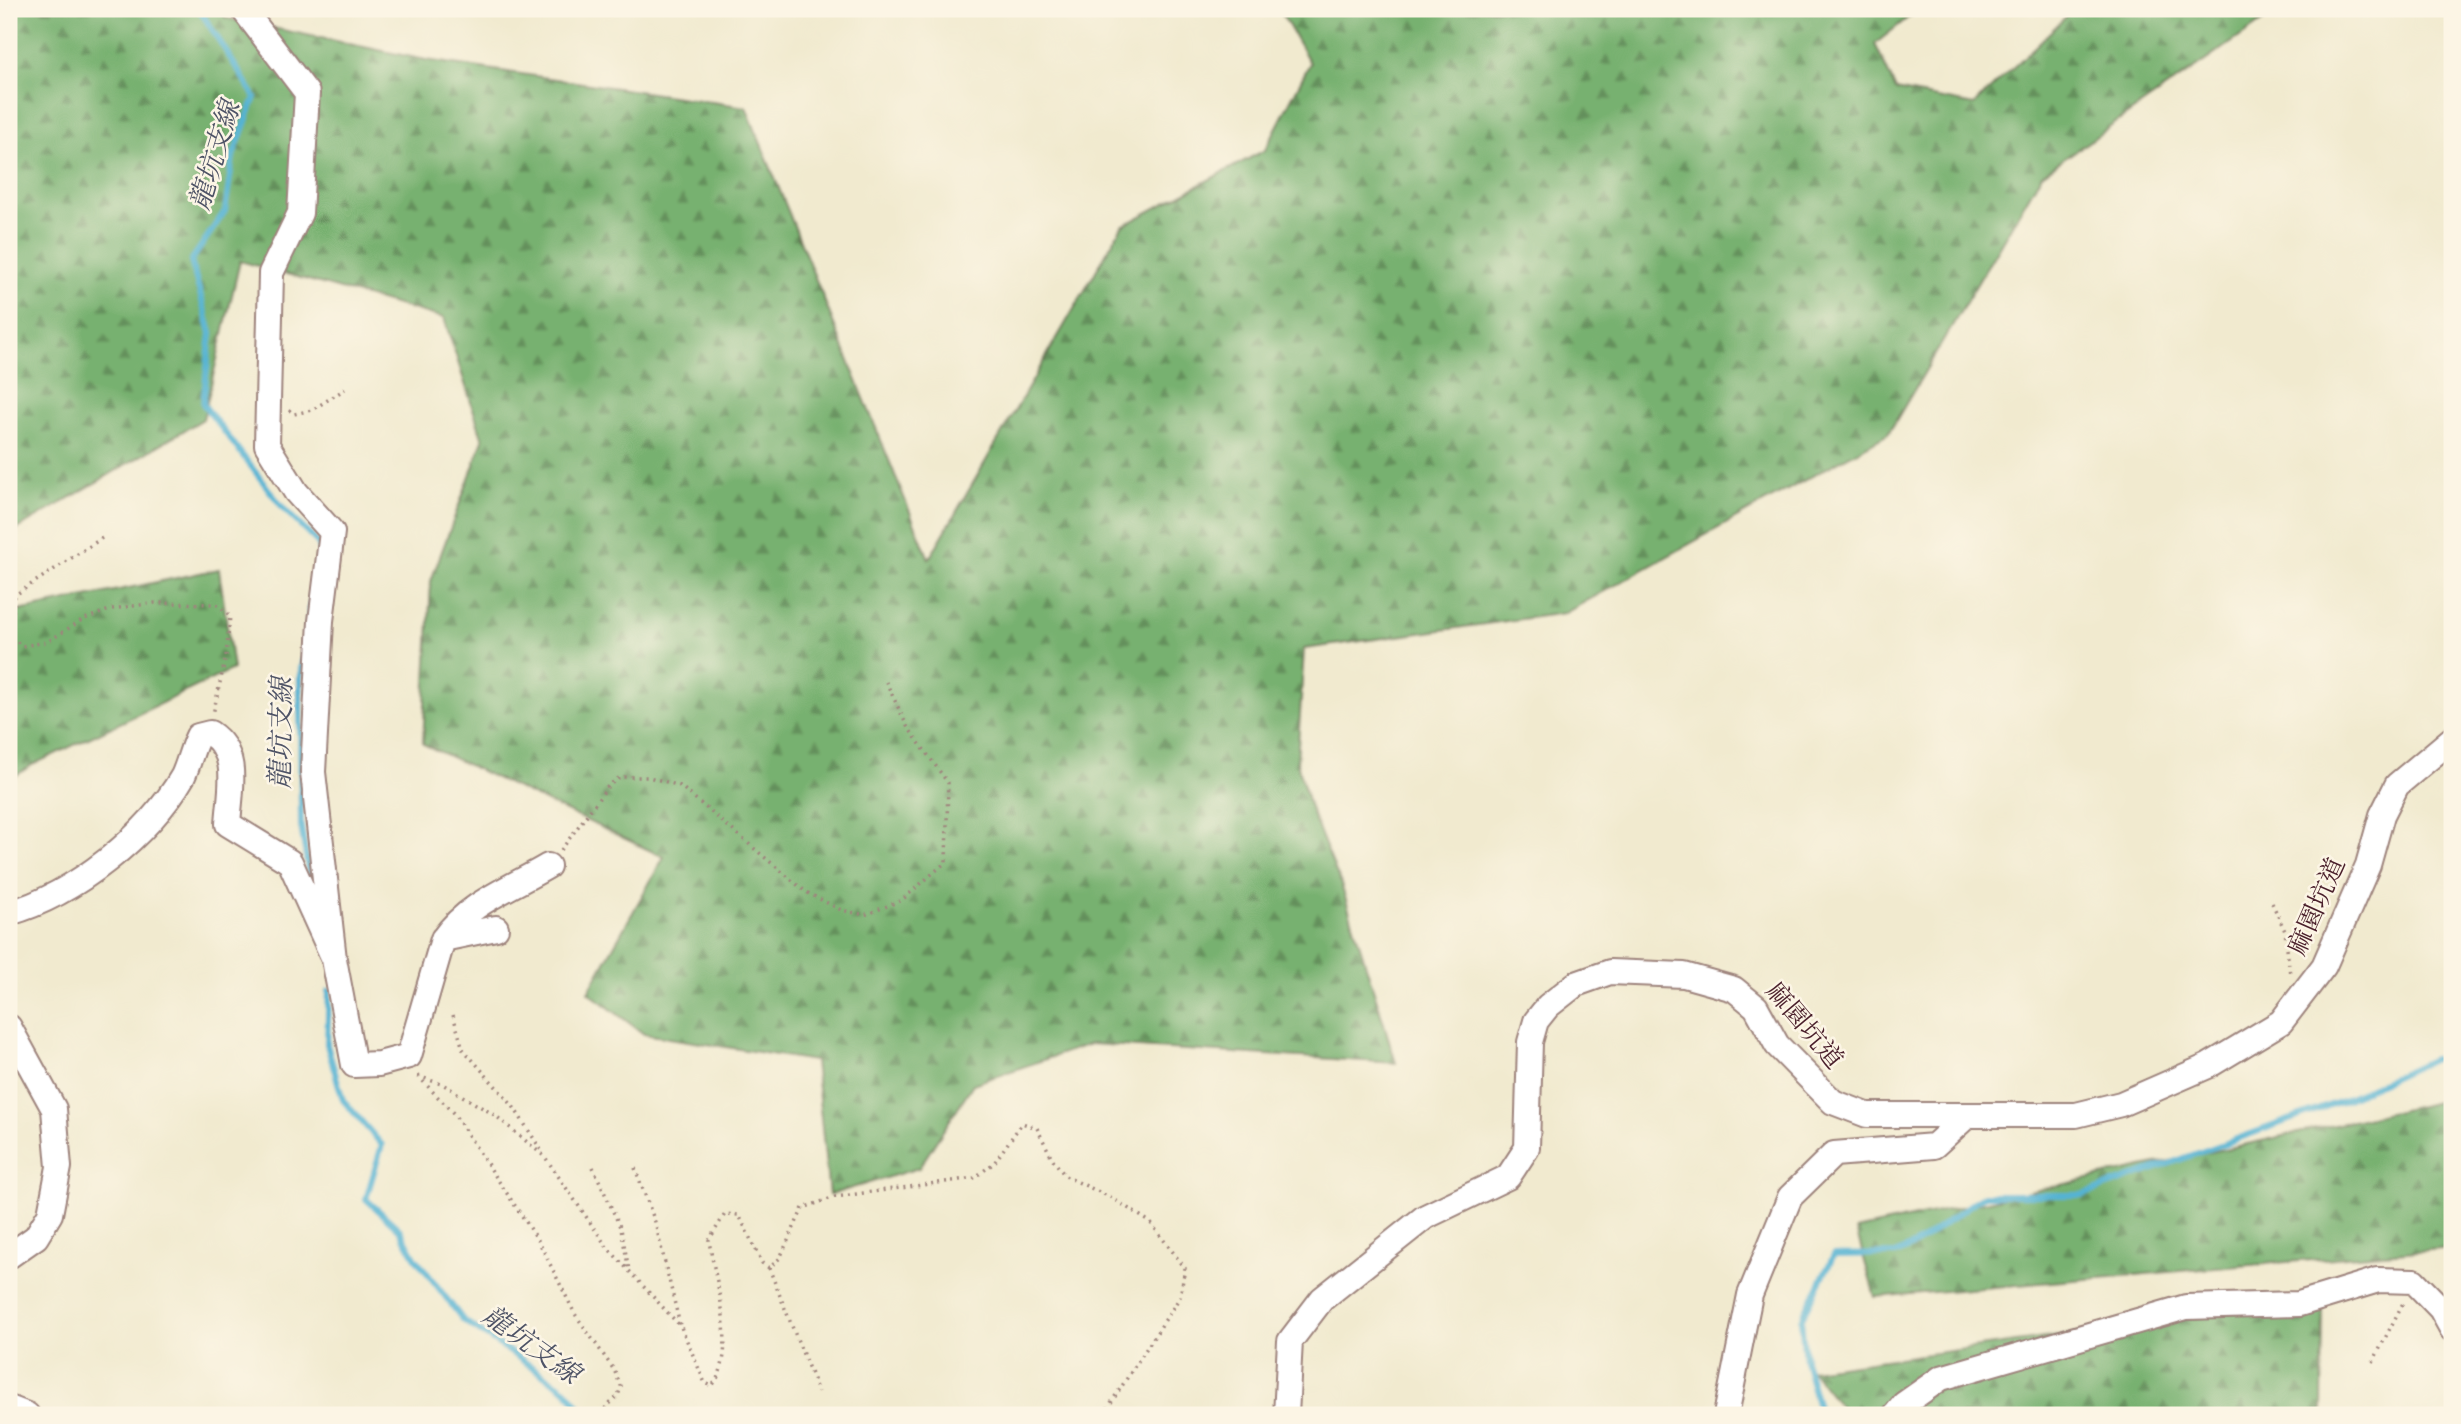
<svg xmlns="http://www.w3.org/2000/svg" width="2461" height="1424" font-family="'EB Garamond','Noto Serif TC',serif">
	<defs>
		<pattern id="forest-firs" width="22" height="20" patternUnits="userSpaceOnUse" patternTransform="scale(1.75)"><rect width="22" height="20" fill="#77b16f"/><path d="M5 1l3.5 6h-7zM16 11l3.5 6h-7z" fill="#648f5b"/></pattern>
	</defs>
	<rect width="100%" height="100%" fill="#fcf5e5"/>
	<filter id="ink" filterUnits="userSpaceOnUse"><feTurbulence type="fractalNoise" baseFrequency=".0143" numOctaves="2"/><feDisplacementMap in="SourceGraphic" scale="14" xChannelSelector="R" yChannelSelector="G"/><feConvolveMatrix kernelMatrix="1 2 1 2 8 2 1 2 1" color-interpolation-filters="sRGB"/></filter>
	<filter id="wash" filterUnits="userSpaceOnUse"><feTurbulence type="fractalNoise" baseFrequency=".00686" numOctaves="4" result="noise"/><feDisplacementMap in="SourceGraphic" scale="28" xChannelSelector="R" yChannelSelector="G"/><feGaussianBlur stdDeviation="1.57" result="paint"/><feColorMatrix in="noise" values="0 0 0 0 0 0 0 0 0 0 0 0 0 0 0 0 0 1.4 0 .05"/><feComposite in="paint" operator="in"/></filter>
	<g filter="url(#wash)">
		<rect width="100%" height="100%" fill="#f1eacf"/>
		<path fill="url(#forest-firs)" stroke="#60684d" stroke-width="2" d="M 9,9 L 222,9 L 225,18 L 426,60 L 746,107 L 929,559 L 1122,226 L 1265,150 L 1310,63 L 1279,9 L 1919,9 L 1875,44 L 1896,90 L 1974,105 L 2074,9 L 2280,9 L 2042,174 L 1888,434 L 1565,613 L 1304,649 L 1297,763 L 1311,811 L 1341,884 L 1396,1063 L 1090,1044 L 973,1084 L 919,1168 L 829,1195 L 815,1061 L 644,1034 L 588,992 L 664,857 L 423,744 L 431,581 L 483,440 L 444,318 L 240,261 L 203,419 L 9,534 Z
			M 219,569 L 233,669 L 32,765 L 9,780 L 9,613 Z
			M 2452,1099 L 2452,1248 L 1875,1297 L 1856,1230 Z
			M 2323,1300 L 2322,1415 L 1847,1415 L 1811,1370 Z"/>
		<g fill="none" stroke-linecap="round" stroke-linejoin="round">
			<path stroke="#55b3d3" stroke-width="6" d="M 202,9 L 201,12 L 255,97 L 233,156 L 225,211 L 191,261 L 211,333 L 203,404 L 283,508 L 319,544 L 319,550
				M 310,881 L 301,826 L 300,678 L 312,596
				M 329,991 L 327,1045 L 343,1100 L 382,1145 L 366,1199 L 400,1230 L 415,1257 L 463,1320 L 566,1390 L 586,1415
				M 1820,1415 L 1805,1360 L 1801,1320 L 1834,1255 L 1896,1254 L 1915,1245 L 1984,1195 L 2083,1195 L 2347,1099 L 2433,1059 L 2452,1059"/>
		</g>
	</g>
	<g filter="url(#ink)">
		<g fill="none" stroke-linecap="round" stroke-linejoin="round">
			<g stroke="#9e847d" stroke-width="28">
				<path id="minor" d="M 243,9 L 307,93 L 300,213 L 271,273 L 267,445 L 296,492 L 332,532 L 321,621 L 313,772 L 334,959
					M 9,913 C 74,895 149,835 183,776 C 189,763 192,748 198,736 L 210,733 C 241,754 230,790 228,824 L 290,862 L 334,959 L 354,1065 L 379,1064 L 409,1056 L 443,939 L 496,928
					M 443,939 C 468,903 511,888 548,866
					M 9,1027 L 54,1109 L 59,1167 L 50,1214 L 36,1237 L 9,1256
					M 9,1408 L 27,1415
					M 1286,1415 L 1290,1341 L 1322,1299 L 1425,1217 L 1508,1177 L 1527,1148 L 1530,1042 L 1536,1021 L 1548,1006 L 1576,984 L 1610,972 L 1684,975 L 1734,989 L 1756,1007 L 1777,1045 L 1833,1102 L 1867,1115 L 2076,1115 L 2121,1104 L 2208,1066 L 2281,1022 L 2324,966 L 2368,865 L 2382,815 L 2397,785 L 2452,739
					M 1726,1415 L 1750,1295 L 1790,1197 L 1834,1154 L 1934,1146 L 1968,1115
					M 1895,1415 L 1904,1404 L 1941,1378 L 2186,1307 L 2299,1304 L 2378,1280 L 2414,1281 L 2441,1309 L 2452,1329"/>
			</g>
			<path stroke="#9e847d" stroke-width="3.5" stroke-dasharray="2 5" stroke-linecap="butt" d="M 289,410 L 294,414 L 312,410 L 345,389
				M 102,538 L 15,595 L 11,637 L 22,646 L 47,642 L 82,620 L 112,609 L 155,603 L 216,604 L 230,616 L 226,656 L 213,714
				M 561,850 L 608,786 L 620,777 L 649,777 L 680,786 L 806,892 L 841,910 L 865,915 L 902,900 L 946,862 L 948,783 L 907,726 L 886,682
				M 2272,903 L 2285,931 L 2290,975
				M 453,1015 L 463,1049 L 513,1106 L 543,1153
				M 418,1076 L 444,1085 L 496,1116 L 545,1157 L 607,1247 L 681,1327 L 705,1383 L 712,1386 C 740,1352 714,1279 709,1240 L 725,1214 L 739,1215 L 762,1263 L 769,1268 L 780,1258 L 803,1208 L 835,1197 L 974,1178 L 994,1163 L 1022,1123 L 1037,1128 L 1052,1158 L 1065,1176 L 1112,1198 L 1150,1222 L 1185,1268 L 1180,1297 L 1103,1415
				M 418,1076 L 454,1114 L 538,1240 L 575,1314 L 614,1370 L 621,1386 L 618,1396 L 599,1414
				M 593,1167 L 621,1229 L 629,1270
				M 635,1168 L 655,1222 L 680,1325
				M 769,1268 L 818,1392
				M 2373,1362 L 2404,1301"/>
			<use href="#minor" stroke="#fff" stroke-width="24"/>
		</g>
	</g>
	<g text-anchor="middle" dominant-baseline="central" stroke-width="5" stroke-linejoin="round" paint-order="stroke">
		<g font-size="26" fill="#4a1f2b" stroke="#fcf5e5">
			<text transform="translate(2316 906) rotate(-66)">麻園坑道</text>
			<text transform="translate(1805 1025) rotate(50)">麻園坑道</text>
		</g>
		<g font-size="28" font-style="italic" fill="#4e5366" stroke="#fcf5e5">
			<text transform="translate(214 155) rotate(-73)">龍坑支線</text>
			<text transform="translate(280 733) rotate(-89)">龍坑支線</text>
			<text transform="translate(532 1344) rotate(36)">龍坑支線</text>
		</g>
	</g>
	<rect width="2461" height="1424" fill="none" stroke="#fcf5e5" stroke-width="35"/>
</svg>
